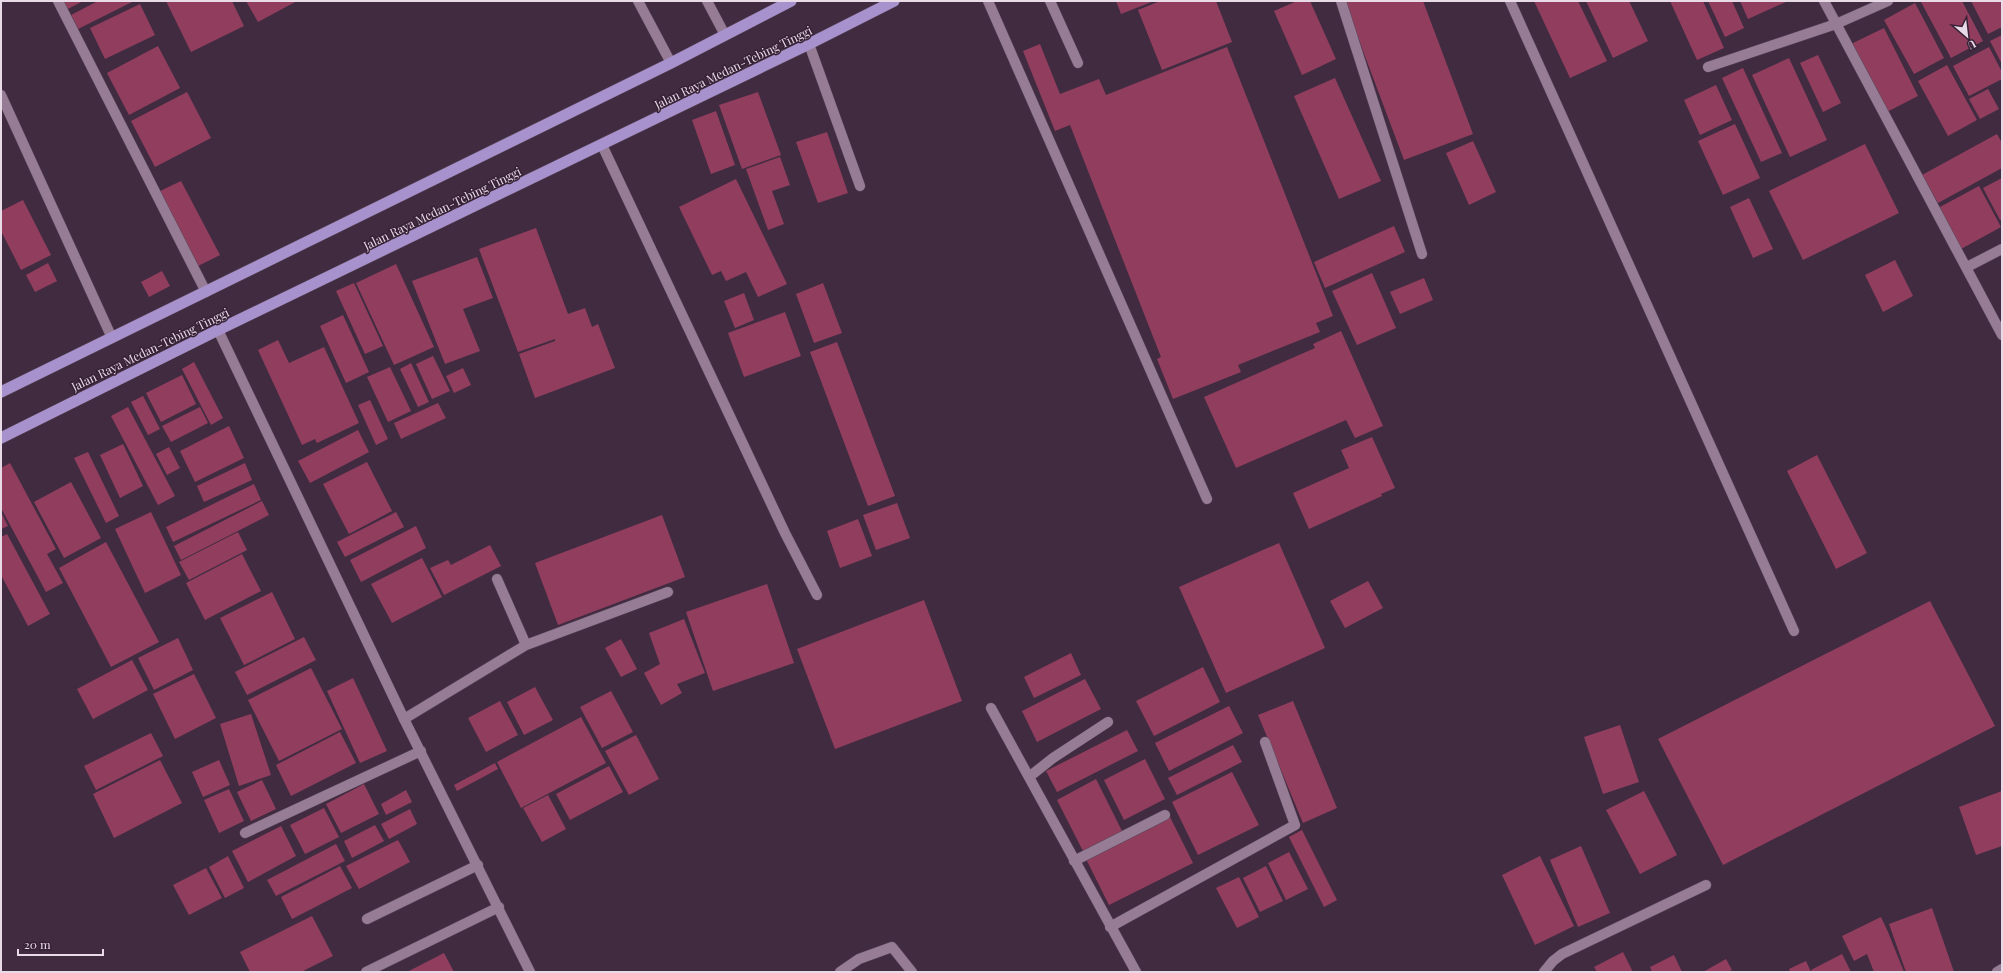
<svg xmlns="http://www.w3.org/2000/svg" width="2003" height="973" font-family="'Playfair Display',serif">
	<rect width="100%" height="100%" fill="#412b41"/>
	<path fill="#913e5e" d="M 61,1 L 83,1 L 66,10 Z
		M 98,1 L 134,1 L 78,29 L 71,15 Z
		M 166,1 L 232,1 L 244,26 L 191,52 Z
		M 246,1 L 297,1 L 258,22 Z
		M 1116,1 L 1154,1 L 1121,14 Z
		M 1160,1 L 1216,1 L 1232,42 L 1162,70 L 1138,10 Z
		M 1297,1 L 1310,1 L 1336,59 L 1302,75 L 1274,11 Z
		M 1351,1 L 1423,1 L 1473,134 L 1404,160 L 1345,3 Z
		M 1534,1 L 1578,1 L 1607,61 L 1570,78 Z
		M 1586,1 L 1629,1 L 1648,41 L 1613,58 Z
		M 1670,1 L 1703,1 L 1724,48 L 1697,60 Z
		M 1708,1 L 1732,1 L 1744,28 L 1725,37 Z
		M 1740,1 L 1788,1 L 1748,19 Z
		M 1923,1 L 1962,1 L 1983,41 L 1951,58 L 1921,2 Z
		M 1971,1 L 2002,1 L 2002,27 L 1988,34 Z
		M 1915,3 L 1944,58 L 1914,74 L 1884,20 Z
		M 140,4 L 155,35 L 105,59 L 90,28 Z
		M 1884,28 L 1918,96 L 1885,113 L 1851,44 Z
		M 2002,35 L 2002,64 L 1990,41 Z
		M 1040,44 L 1060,94 L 1099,79 L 1106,95 L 1227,47 L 1333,316 L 1316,323 L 1320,332 L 1238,365 L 1241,372 L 1173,399 L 1157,359 L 1161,357 L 1070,125 L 1055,131 L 1023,51 Z
		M 158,46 L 180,88 L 129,115 L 107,73 Z
		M 1989,47 L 2002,72 L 2002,79 L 1969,96 L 1953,66 Z
		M 1818,55 L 1841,103 L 1823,112 L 1800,63 Z
		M 1789,58 L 1827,140 L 1790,157 L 1752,75 Z
		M 1947,65 L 1977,120 L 1948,136 L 1918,81 Z
		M 1743,68 L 1782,153 L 1761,162 L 1722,78 Z
		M 1335,78 L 1381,181 L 1339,199 L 1294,96 Z
		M 1716,85 L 1732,120 L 1700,135 L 1684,100 Z
		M 1988,89 L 1999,109 L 1980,119 L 1969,99 Z
		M 187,92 L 211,138 L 155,167 L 131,121 Z
		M 758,92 L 781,155 L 742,169 L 719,105 Z
		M 716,111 L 735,165 L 711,174 L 692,120 Z
		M 1735,124 L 1760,178 L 1723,195 L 1698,141 Z
		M 827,132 L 848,193 L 818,203 L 796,142 Z
		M 1997,134 L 2002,143 L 2002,168 L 1938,203 L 1922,175 Z
		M 1473,141 L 1496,192 L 1469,205 L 1446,153 Z
		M 1865,144 L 1899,213 L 1803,260 L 1769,191 Z
		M 780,157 L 790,185 L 772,191 L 784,224 L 768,230 L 746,169 Z
		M 2002,178 L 2002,219 L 2000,220 L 1983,188 Z
		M 736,179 L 787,284 L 758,297 L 746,272 L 726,281 L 721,271 L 712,275 L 679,207 Z
		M 181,181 L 220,255 L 196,267 L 158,192 Z
		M 1979,186 L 2001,227 L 1961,249 L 1938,208 Z
		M 1749,198 L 1773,249 L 1753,258 L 1730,207 Z
		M 23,200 L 51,255 L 21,270 L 1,231 L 1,211 Z
		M 1394,226 L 1405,252 L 1325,288 L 1314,262 Z
		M 536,228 L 568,314 L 585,308 L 592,327 L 598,324 L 615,368 L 535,398 L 519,354 L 555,341 L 555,339 L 518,352 L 479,249 Z
		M 477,257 L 493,298 L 463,309 L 480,351 L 445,364 L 412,281 Z
		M 1895,260 L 1913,296 L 1883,312 L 1865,275 Z
		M 48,263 L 57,281 L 35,292 L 26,275 Z
		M 396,264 L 434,347 L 394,365 L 356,283 Z
		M 162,271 L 170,286 L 149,297 L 141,282 Z
		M 1372,273 L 1396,328 L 1357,345 L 1332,291 Z
		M 1424,278 L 1433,300 L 1400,314 L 1390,292 Z
		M 354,283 L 383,346 L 365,354 L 336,291 Z
		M 823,283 L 842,333 L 814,343 L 796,294 Z
		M 744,293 L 754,320 L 735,328 L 724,301 Z
		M 785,312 L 801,356 L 744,377 L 728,333 Z
		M 343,315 L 369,372 L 346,383 L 320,326 Z
		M 1341,331 L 1383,426 L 1355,438 L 1346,420 L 1236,468 L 1204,397 L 1315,348 L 1313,344 Z
		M 278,340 L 289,363 L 324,347 L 359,423 L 317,443 L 315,439 L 302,445 L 258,350 Z
		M 837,342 L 895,496 L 868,506 L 810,352 Z
		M 433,356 L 450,391 L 432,399 L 416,364 Z
		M 194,362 L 223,418 L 211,425 L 182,369 Z
		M 411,363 L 429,402 L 418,407 L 400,369 Z
		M 390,367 L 411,411 L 388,422 L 367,377 Z
		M 463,368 L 471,385 L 454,393 L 446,376 Z
		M 182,375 L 196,404 L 161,422 L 146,393 Z
		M 143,396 L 160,429 L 148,435 L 131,402 Z
		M 370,400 L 388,439 L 376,445 L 358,405 Z
		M 438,403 L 446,418 L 401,439 L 394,423 Z
		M 128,407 L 175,496 L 158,505 L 111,416 Z
		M 200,407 L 208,423 L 171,442 L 162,426 Z
		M 229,426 L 244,458 L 195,482 L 180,451 Z
		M 358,430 L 369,452 L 310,483 L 298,461 Z
		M 1372,437 L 1395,488 L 1381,494 L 1382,496 L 1309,529 L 1293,493 L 1349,468 L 1341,450 Z
		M 123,444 L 143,486 L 120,498 L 100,455 Z
		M 169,447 L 180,468 L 167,475 L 156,454 Z
		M 88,452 L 119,516 L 106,523 L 74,458 Z
		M 1817,455 L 1867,553 L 1836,569 L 1787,471 Z
		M 367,462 L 392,511 L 349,534 L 323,484 Z
		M 10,463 L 56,549 L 47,554 L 63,583 L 46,592 L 1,508 L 1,468 Z
		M 245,463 L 252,480 L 204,502 L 197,486 Z
		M 71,482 L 101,538 L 64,558 L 34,502 Z
		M 254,484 L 261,500 L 173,542 L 166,527 Z
		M 262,501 L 269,515 L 181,560 L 174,546 Z
		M 897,503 L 910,538 L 876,550 L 863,515 Z
		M 1,512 L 8,526 L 1,529 Z
		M 151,512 L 181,575 L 145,593 L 115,529 Z
		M 396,512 L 404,527 L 345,557 L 337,542 Z
		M 662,515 L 685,577 L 558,625 L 535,563 Z
		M 858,519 L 872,556 L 840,568 L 827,531 Z
		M 416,526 L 426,548 L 361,582 L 350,560 Z
		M 238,532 L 247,550 L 189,580 L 179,562 Z
		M 7,534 L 50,614 L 28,626 L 1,575 L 1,537 Z
		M 106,542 L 159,642 L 111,667 L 59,568 Z
		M 1279,543 L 1325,648 L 1226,693 L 1179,587 Z
		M 490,545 L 501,566 L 444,595 L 430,568 L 448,560 L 451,565 Z
		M 242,554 L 261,591 L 205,620 L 186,583 Z
		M 422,558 L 442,597 L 392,623 L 371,584 Z
		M 1368,581 L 1383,608 L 1345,628 L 1330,601 Z
		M 767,584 L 794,663 L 713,691 L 686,612 Z
		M 272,592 L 295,639 L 244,665 L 220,618 Z
		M 924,600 L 962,701 L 835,749 L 797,649 Z
		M 1930,601 L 1995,726 L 1723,865 L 1658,739 Z
		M 684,619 L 705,673 L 677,684 L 682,693 L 661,705 L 644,673 L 660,664 L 649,633 Z
		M 304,637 L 316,660 L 247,695 L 235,672 Z
		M 178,638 L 193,670 L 154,690 L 138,658 Z
		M 621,639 L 637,669 L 621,677 L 605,648 Z
		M 1071,653 L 1081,675 L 1034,698 L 1024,677 Z
		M 132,660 L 148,690 L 93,719 L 77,689 Z
		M 1203,667 L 1220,702 L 1154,736 L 1136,701 Z
		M 311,668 L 342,729 L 279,761 L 248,700 Z
		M 194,674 L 216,718 L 175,739 L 153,694 Z
		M 353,678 L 387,751 L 360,763 L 327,691 Z
		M 1085,679 L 1101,709 L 1037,742 L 1022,711 Z
		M 535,687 L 553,720 L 524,735 L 507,702 Z
		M 611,691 L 633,732 L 602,748 L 580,707 Z
		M 500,701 L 518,735 L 486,752 L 468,718 Z
		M 1293,701 L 1337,808 L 1303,823 L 1258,715 Z
		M 1229,706 L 1243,733 L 1169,771 L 1155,743 Z
		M 251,714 L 271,775 L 239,786 L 220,724 Z
		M 581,717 L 606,763 L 521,808 L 497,762 Z
		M 1620,725 L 1639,782 L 1603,794 L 1584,737 Z
		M 1127,730 L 1138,751 L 1057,792 L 1046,771 Z
		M 340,732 L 356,763 L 291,796 L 276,765 Z
		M 151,733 L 163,756 L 96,790 L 84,766 Z
		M 636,735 L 659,779 L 629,795 L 605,751 Z
		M 1233,745 L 1242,762 L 1177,795 L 1168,778 Z
		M 1145,759 L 1165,799 L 1124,820 L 1104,780 Z
		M 160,760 L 182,803 L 114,838 L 93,794 Z
		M 219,760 L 230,785 L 203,797 L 192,772 Z
		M 495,763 L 498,769 L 457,791 L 454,785 Z
		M 609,766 L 623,792 L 570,820 L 556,794 Z
		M 1232,772 L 1259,825 L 1198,855 L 1172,802 Z
		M 1096,779 L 1123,833 L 1084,853 L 1057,800 Z
		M 262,780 L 276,809 L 251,821 L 237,792 Z
		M 364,784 L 379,814 L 341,833 L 326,804 Z
		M 229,789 L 244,821 L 219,833 L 204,800 Z
		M 406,790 L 412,802 L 386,815 L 381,804 Z
		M 1644,791 L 1677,855 L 1640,874 L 1606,810 Z
		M 2002,791 L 2002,846 L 1976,855 L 1959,807 Z
		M 548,795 L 566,829 L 542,842 L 523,808 Z
		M 324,808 L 339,837 L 305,854 L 290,825 Z
		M 410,809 L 417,824 L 389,839 L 381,824 Z
		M 1170,817 L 1193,863 L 1109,905 L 1086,859 Z
		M 375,825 L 384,841 L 352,858 L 344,841 Z
		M 281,826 L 296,856 L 248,882 L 232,851 Z
		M 1302,830 L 1337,900 L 1324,907 L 1289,837 Z
		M 398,840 L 410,862 L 359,889 L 346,866 Z
		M 336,844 L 345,861 L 276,896 L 267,880 Z
		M 1581,846 L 1610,913 L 1578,927 L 1550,860 Z
		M 1289,852 L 1308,889 L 1286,900 L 1268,863 Z
		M 228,856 L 244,888 L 225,898 L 209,867 Z
		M 1540,856 L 1574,926 L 1535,945 L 1502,875 Z
		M 340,866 L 352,888 L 292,919 L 281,897 Z
		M 1266,866 L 1283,901 L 1260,912 L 1243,878 Z
		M 206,868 L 222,898 L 189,915 L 173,885 Z
		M 1239,877 L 1259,917 L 1237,928 L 1216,888 Z
		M 1932,908 L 1954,972 L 1906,972 L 1889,924 Z
		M 312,916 L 333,956 L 301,972 L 250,972 L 240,952 Z
		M 1881,917 L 1888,932 L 1904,972 L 1874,972 L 1867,954 L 1854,961 L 1842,936 Z
		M 1623,952 L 1633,972 L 1597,972 L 1594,967 Z
		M 444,953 L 454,972 L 407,972 Z
		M 1842,954 L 1851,972 L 1813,972 L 1811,970 Z
		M 1674,955 L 1682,972 L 1652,972 L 1650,967 Z
		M 1726,959 L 1732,970 L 1727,972 L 1703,972 Z
		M 1806,961 L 1811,972 L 1790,972 L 1789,969 Z"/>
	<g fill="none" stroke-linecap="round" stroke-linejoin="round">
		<g stroke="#594759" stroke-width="11">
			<path id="service" d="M 638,1 L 671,63
				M 707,1 L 725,35
				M 988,1 L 1207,499
				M 1050,1 L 1078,63
				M 1341,1 L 1422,254
				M 1510,1 L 1794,631
				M 809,44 L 860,186
				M 1,95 L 112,338
				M 602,145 L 785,533 L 817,595
				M 497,579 L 526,645
				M 404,719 L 526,645 L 668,592
				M 367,919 L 478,865"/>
		</g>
		<g stroke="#594759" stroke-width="11">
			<path id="minor" d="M 58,1 L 206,292
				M 1824,1 L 2002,335
				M 1708,67 L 1836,24 L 1888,1
				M 1967,267 L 2002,249
				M 218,330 L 404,719 L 530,972
				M 991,708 L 1136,972
				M 1029,777 L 1053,758 L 1108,722
				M 245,833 L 421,751
				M 1074,861 L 1165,815
				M 1110,927 L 1295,825 L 1265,742
				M 366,972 L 499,907
				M 840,972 L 859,959 L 892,947 L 912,972
				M 1544,972 L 1553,961 L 1562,954 L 1706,885
				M 1997,972 L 2002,969"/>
		</g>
		<g stroke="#594759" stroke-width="12">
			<path id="trunk" d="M 1,392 L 671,63 L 791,1
				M 1,438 L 218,330 L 809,44 L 894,1"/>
		</g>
		<use href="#service" stroke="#977c95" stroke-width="10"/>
		<use href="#minor" stroke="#977c95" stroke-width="10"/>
		<use href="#trunk" stroke="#a892cd" stroke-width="11"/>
	</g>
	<g text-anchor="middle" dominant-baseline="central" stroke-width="3" stroke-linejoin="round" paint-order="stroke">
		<g font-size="12" fill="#e9dae8" stroke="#372136">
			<text transform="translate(733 67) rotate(-26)">Jalan Raya Medan-Tebing Tinggi</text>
			<text transform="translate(442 208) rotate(-26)">Jalan Raya Medan-Tebing Tinggi</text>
			<text transform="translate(150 349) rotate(-26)">Jalan Raya Medan-Tebing Tinggi</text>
		</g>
	</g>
	<rect width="2003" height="973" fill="none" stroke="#e9dae8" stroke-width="4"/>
	<g transform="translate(1967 36) rotate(152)" stroke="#372136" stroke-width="3" paint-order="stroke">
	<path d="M0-3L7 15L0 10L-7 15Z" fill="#e9dae8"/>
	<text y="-6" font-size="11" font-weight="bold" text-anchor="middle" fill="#e9dae8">U</text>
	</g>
	<path d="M18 949v6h85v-6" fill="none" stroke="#e9dae8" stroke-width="2"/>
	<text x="24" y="949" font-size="12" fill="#e9dae8" stroke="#372136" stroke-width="3" paint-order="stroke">20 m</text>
</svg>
